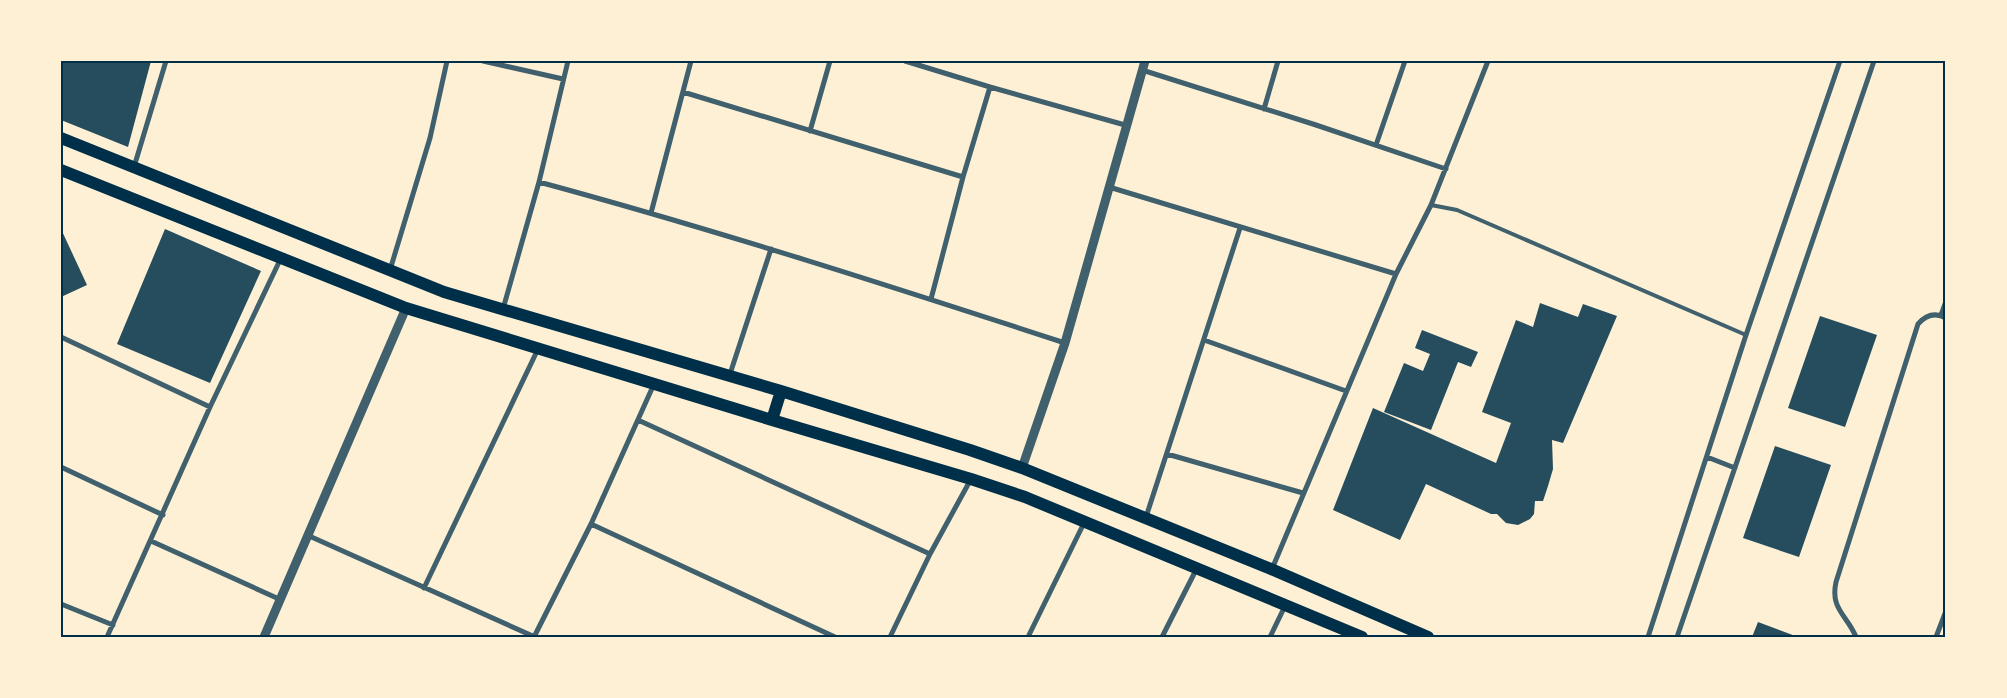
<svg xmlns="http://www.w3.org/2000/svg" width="2007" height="698" font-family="'Golos Text',sans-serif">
	<rect width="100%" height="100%" fill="#fdf0d5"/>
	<path fill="#264d5e" d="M 61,61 L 151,61 L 128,147 L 61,120 Z
		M 61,229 L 87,285 L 61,297 Z
		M 165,229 L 261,271 L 210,383 L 117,344 Z
		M 1540,303 L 1578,317 L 1583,304 L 1617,316 L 1563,443 L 1552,440 L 1553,469 L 1548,486 L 1543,501 L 1535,501 L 1534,514 L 1530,519 L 1518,525 L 1506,523 L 1497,514 L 1491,514 L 1426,484 L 1400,540 L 1333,510 L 1373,408 L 1496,463 L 1511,423 L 1482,412 L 1516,320 L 1533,327 Z
		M 1820,316 L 1877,335 L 1845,427 L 1788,408 Z
		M 1422,330 L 1478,352 L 1471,367 L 1458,362 L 1431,430 L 1384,412 L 1404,363 L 1423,371 L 1430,354 L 1415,348 Z
		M 1775,446 L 1831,465 L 1799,557 L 1743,538 Z
		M 1758,622 L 1798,637 L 1752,637 Z"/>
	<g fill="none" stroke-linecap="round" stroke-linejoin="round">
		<path stroke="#3f606c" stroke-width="4" d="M 1431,205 L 1457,210 L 1746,335"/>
		<path stroke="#3f606c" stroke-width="5" d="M 483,61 L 563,79
			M 905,61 L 990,87 L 1125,125
			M 1142,70 L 1316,125 L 1446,169
			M 683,92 L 963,177
			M 1264,109 L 1278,61
			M 810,131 L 830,61
			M 1376,145 L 1405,61
			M 134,167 L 166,61
			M 539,182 C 716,230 890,286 1065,343
			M 1109,187 L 1396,274
			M 651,213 L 691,61
			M 390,270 L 430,138 L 447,61
			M 931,299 L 963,177 L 990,87
			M 503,309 L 539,182 L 568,61
			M 1941,315 L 1946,301
			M 61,337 L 210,407
			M 1204,340 L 1346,391
			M 730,374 L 771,249
			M 638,420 L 930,554
			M 1167,454 L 1303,493
			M 1707,457 L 1735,468
			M 61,467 L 163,515
			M 1146,517 L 1240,228
			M 591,524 L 835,637
			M 307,535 L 535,637
			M 151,541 L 279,599
			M 1272,569 L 1396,274 L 1431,205 L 1488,61
			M 424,588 L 538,349
			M 61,604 L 113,625
			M 107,637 L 210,407 L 281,258
			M 534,637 L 591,524 L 654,384
			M 890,637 L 930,554 L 971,479
			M 1028,637 L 1084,523
			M 1162,637 L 1197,568
			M 1270,637 L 1285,606
			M 1648,637 L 1746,335 L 1840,61
			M 1677,637 L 1874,61
			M 1856,637 C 1847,615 1830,609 1836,582 L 1918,324 C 1926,315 1935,312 1946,318
			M 1936,637 L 1946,611"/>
		<path stroke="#3f606c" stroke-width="9" d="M 1022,468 L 1065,343 L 1145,61
			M 264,637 L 406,308"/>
		<path stroke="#003049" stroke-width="12" d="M 61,138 L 444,292 L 781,391 L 970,450 L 1022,468 L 1271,569 L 1428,637
			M 61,170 L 406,308 L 772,420 L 971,479 L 1025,497 L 1362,637
			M 772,420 L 781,391"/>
	</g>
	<rect width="2007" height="698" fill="none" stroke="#fdf0d5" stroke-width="125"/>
	<rect x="62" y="62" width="1882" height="574" fill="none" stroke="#003049" stroke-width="2"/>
</svg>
